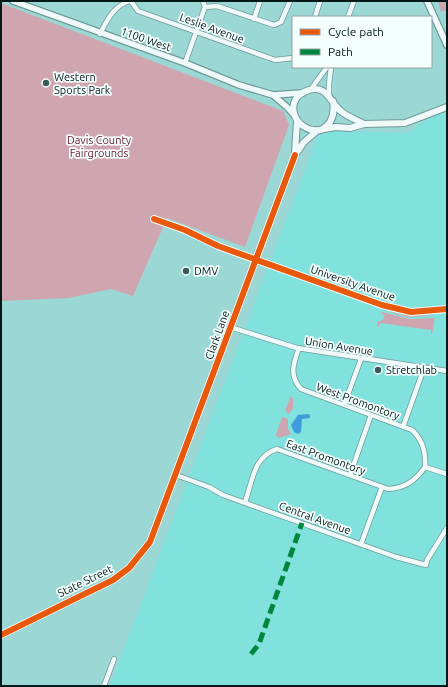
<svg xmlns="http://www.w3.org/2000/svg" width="448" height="687" font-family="Ubuntu,sans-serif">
	<rect width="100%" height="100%" fill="#9bd8d5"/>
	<path fill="#80e1dd" d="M 447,105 L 447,686 L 110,686 L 318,135 L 334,131 L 408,133 Z"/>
	<path fill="#cfa6b0" d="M 438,1 L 447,1 L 447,10 L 441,12 Z
		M 1,3 L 283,111 L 289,125 L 245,247 L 167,218 L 133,296 L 111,289 L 69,298 L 1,301 Z
		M 384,311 L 406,315 L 436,316 L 407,317 Z
		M 382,312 L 410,319 L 435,318 L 432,334 L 431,334 L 431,330 L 380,323 L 379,327 L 377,326 L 378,321 L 382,321 L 385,315 L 381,314 Z
		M 291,396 L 293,398 L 293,409 L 288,414 L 285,410 Z
		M 282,417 L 288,419 L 288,429 L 291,434 L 279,438 L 276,435 Z"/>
	<path fill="#409ddd" d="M 308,414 L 310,415 L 310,418 L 302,419 L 301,432 L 298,434 L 294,432 L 291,425 L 298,415 Z"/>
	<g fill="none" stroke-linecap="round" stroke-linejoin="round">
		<g stroke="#6e9a98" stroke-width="6">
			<path id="minor" d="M 131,1 L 138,11 L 275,60 L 293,58
				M 205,7 L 217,6 L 274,25 L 281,22 L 290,1
				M 315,17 L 320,1
				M 348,17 L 354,1
				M 254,19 L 260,1
				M 100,34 C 107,20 113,7 129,1
				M 185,63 L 205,7 L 203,1
				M 311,89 L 327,67
				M 329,95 L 329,84 L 331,67
				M 154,219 L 185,230 L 218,246 L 382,305 L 411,312 L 447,309
				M 230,327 L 297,348 L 447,371
				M 299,348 C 293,364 289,376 301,389 L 412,430 C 423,440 426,453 425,467
				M 344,405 L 361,359
				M 403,427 L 424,368
				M 425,467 L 447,474
				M 176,475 L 209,487 L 223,495 L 396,557 L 426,565 L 427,560 L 447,528
				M 350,475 L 371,415
				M 245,502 C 253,480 253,457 277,449 L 388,489 C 405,488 415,481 425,467
				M 361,544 L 382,487
				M 104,686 L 114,659"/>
		</g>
		<g stroke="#6e9a98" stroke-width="8">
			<path id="tertiary" d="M 13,1 L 185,63 L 239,85 L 273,95 L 302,93
				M 427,1 L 447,45
				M 273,95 L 288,108 L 294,115"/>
		</g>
		<g stroke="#6e9a98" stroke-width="8">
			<path id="secondary" d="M 333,101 C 335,113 332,124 321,130 C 294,134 281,98 309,90 C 328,84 330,104 342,112 C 348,117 357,120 364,124
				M 324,129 L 336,127 L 350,128 L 364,124 L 405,123 L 447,107
				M 295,153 L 297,121
				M 1,635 L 113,580 L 129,568 L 150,542 L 295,155 L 304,142 L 318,130"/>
		</g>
		<use href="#minor" stroke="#f0f9f9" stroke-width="4.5"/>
		<use href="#tertiary" stroke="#f0f9f9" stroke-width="5.5"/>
		<use href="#secondary" stroke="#f0f9f9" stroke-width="6"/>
		<path stroke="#00873e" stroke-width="5" stroke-dasharray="10 5" stroke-linecap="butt" d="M 251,654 L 259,644 L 302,523"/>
		<g stroke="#f4fefd" stroke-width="8">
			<path id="cycleway" d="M 154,219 L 185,230 L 218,246 L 382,305 L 411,312 L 447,309
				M 1,635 L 113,580 L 129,568 L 150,542 L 295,155"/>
		</g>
		<use href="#cycleway" stroke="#e8590c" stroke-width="6"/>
	</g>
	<g fill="#385c5a" stroke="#f4fefd" stroke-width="1.5">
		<circle cx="46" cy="83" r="4"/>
		<circle cx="186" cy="271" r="4"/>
		<circle cx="378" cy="370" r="4"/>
	</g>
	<g text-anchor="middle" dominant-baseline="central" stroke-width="3.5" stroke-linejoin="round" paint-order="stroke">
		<g font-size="11" fill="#021918" stroke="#f4fefd">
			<text transform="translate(212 28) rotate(20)">Leslie Avenue</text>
			<text transform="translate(146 39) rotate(19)">1100 West</text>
			<text transform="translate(353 283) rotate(19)">University Avenue</text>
			<text transform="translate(217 335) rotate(-70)">Clark Lane</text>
			<text transform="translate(339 346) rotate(9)">Union Avenue</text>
			<text transform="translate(358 401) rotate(20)">West Promontory</text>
			<text transform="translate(326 457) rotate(20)">East Promontory</text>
			<text transform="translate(315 518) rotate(20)">Central Avenue</text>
			<text transform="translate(85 581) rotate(-26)">State Street</text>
		</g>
		<g font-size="11" fill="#021918" stroke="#f4fefd" text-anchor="start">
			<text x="54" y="77">Western<tspan x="54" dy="13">Sports Park</tspan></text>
			<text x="194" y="271">DMV</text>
			<text x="386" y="370">Stretchlab</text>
		</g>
		<g font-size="11" fill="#6e192e" stroke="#f4fefd">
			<text x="99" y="140">Davis County<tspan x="99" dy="13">Fairgrounds</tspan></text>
		</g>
	</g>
	<rect width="448" height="687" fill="none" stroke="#021918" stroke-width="4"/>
	<rect x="292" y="16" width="140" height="52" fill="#f4fefd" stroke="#93a2a1"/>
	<rect x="300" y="29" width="20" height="6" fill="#e8590c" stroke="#93a2a1"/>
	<text x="328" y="36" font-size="12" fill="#021918">Cycle path</text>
	<rect x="300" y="49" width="20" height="6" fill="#00873e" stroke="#93a2a1"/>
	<text x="328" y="56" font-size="12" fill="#021918">Path</text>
</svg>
